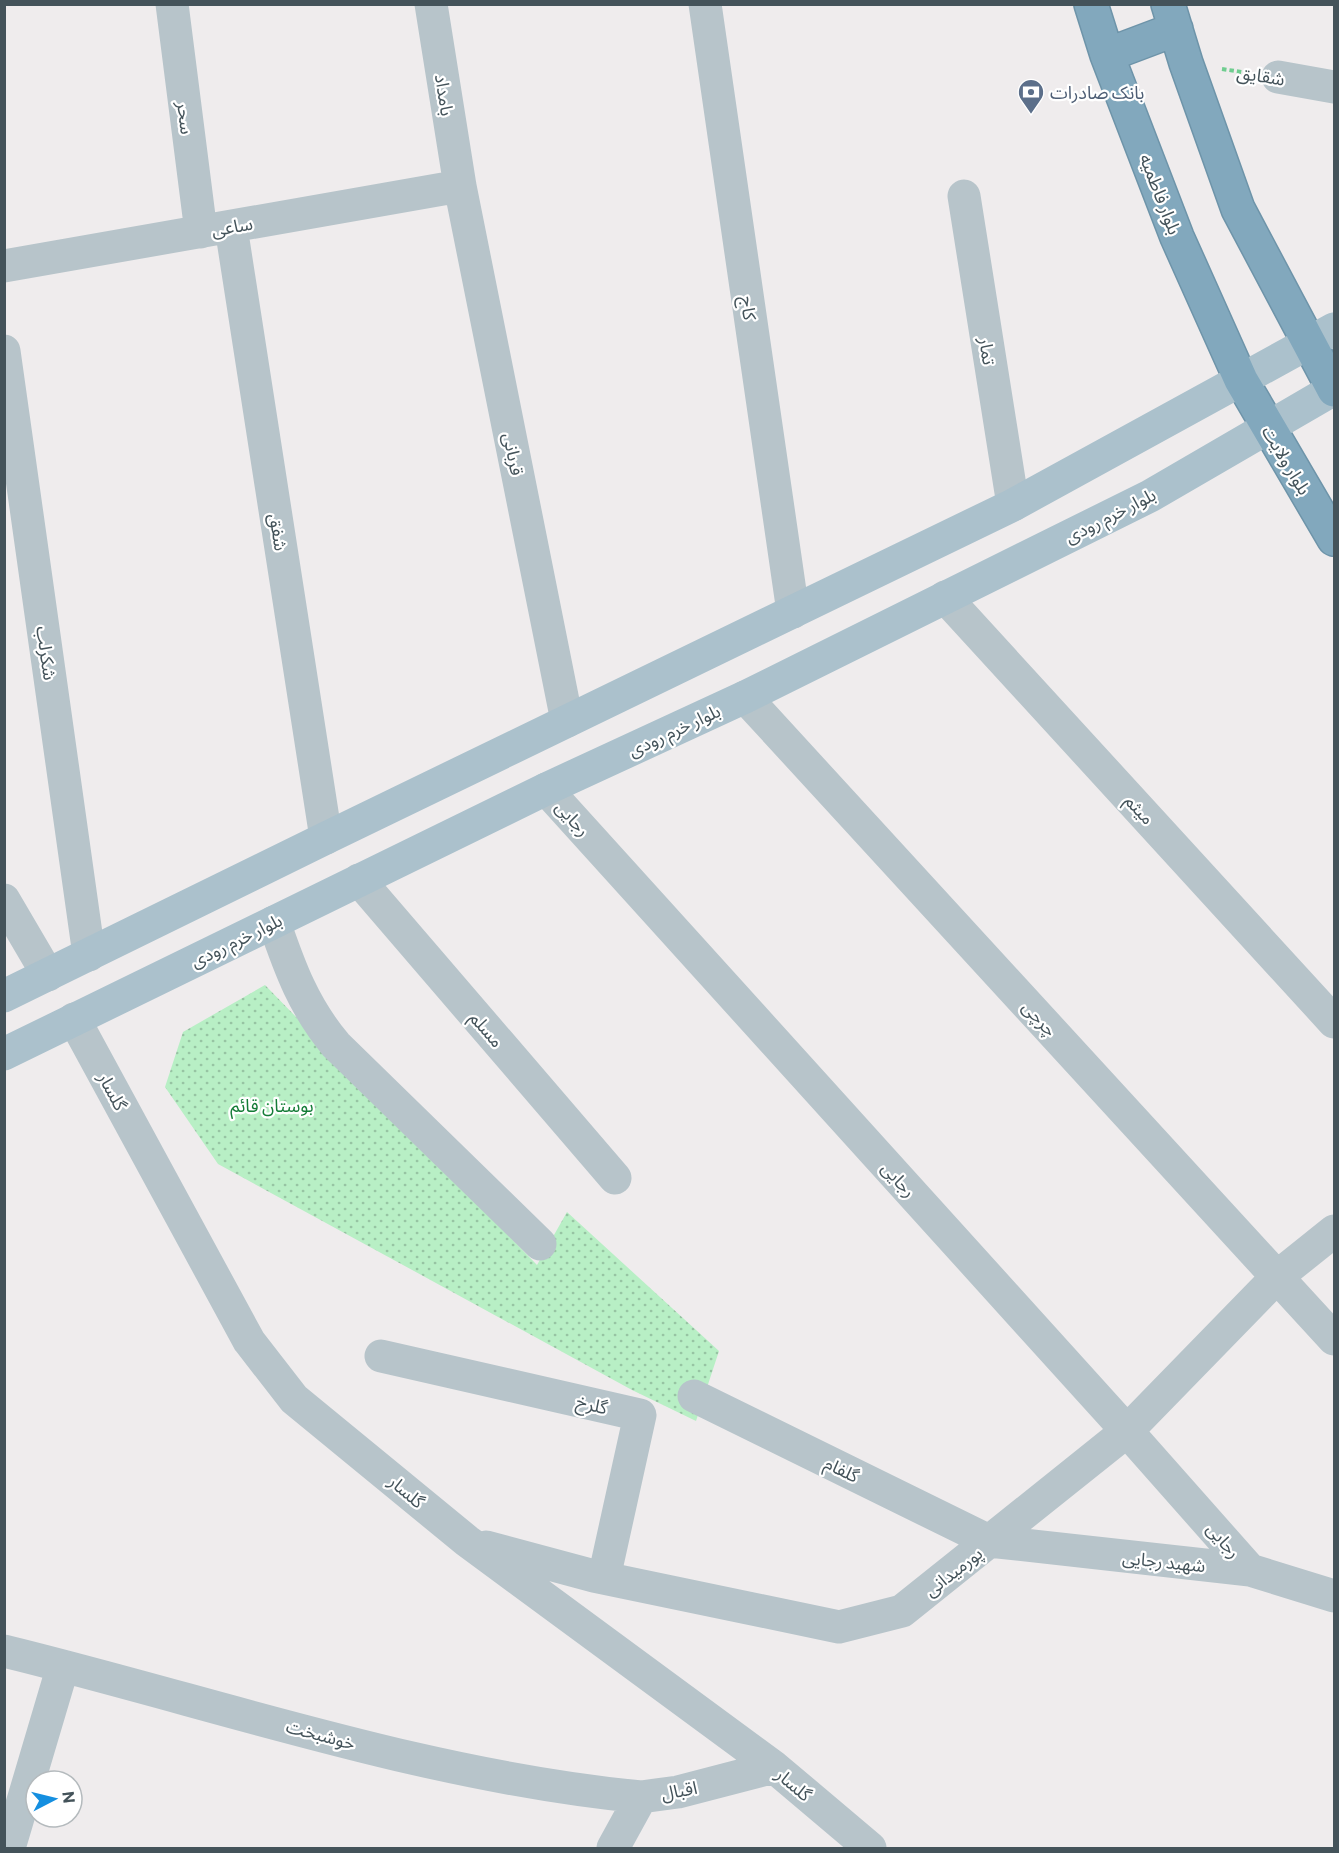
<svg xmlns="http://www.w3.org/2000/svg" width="1339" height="1853" font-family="Commissioner,'Noto Sans Arabic',sans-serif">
	<defs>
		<pattern id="grass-dots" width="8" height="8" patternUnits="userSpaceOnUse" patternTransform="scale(1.5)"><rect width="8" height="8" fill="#b8efc5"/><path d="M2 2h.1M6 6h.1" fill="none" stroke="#97c4a3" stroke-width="1.8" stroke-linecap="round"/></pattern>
	</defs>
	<rect width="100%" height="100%" fill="#efeced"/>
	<path fill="url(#grass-dots)" d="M 265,985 L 537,1265 L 567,1212 L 719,1351 L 696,1421 L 632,1390 L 218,1164 L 165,1087 L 183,1032 Z"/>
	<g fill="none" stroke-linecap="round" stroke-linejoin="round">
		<g stroke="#6e94a9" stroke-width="36">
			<path id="highway" d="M 1091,4 L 1107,55 L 1177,237 L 1241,380 L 1334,539
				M 1168,4 L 1186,63 L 1238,209 L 1334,390
				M 1107,55 L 1176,29"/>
		</g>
		<path stroke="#70cd90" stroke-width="4" stroke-dasharray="4.5 3" stroke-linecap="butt" d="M 1222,69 L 1248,73"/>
		<path stroke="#b7c4ca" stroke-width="33" d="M 172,4 L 201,232
			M 431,4 L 460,186 L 567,721
			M 705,4 L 793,612
			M 1278,77 L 1334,87
			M 964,196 L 1013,505
			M 231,227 L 326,838
			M 4,266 L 460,186
			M 4,351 L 89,955
			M 945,597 L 1334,1022
			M 745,697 L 1334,1339
			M 546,789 L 1127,1431 L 1250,1570
			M 359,880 L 615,1178
			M 4,900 L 48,975
			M 274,922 C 290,969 304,1007 336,1045 L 540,1244
			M 74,1019 L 249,1341 L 294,1399 L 467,1541 L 774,1767 L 870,1848
			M 381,1356 L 640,1415 L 604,1578
			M 694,1396 L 989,1541 L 1250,1570 L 1334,1596
			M 486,1547 L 594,1576 L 839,1627 L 902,1611 L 1127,1431 L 1278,1276 L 1334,1231
			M 4,1651 C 216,1703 424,1776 641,1797
			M 9,1848 L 63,1666
			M 613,1848 L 641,1797 L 678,1792 L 774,1767"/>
		<path stroke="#abc1cc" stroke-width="33" d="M 4,996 L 326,838 L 1013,505 L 1334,329
			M 4,1054 L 546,789 L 745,697 L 1150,496 L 1334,389"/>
		<use href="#highway" stroke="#82a8bd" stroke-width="33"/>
	</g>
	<defs>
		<g id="bank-pin" transform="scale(1.35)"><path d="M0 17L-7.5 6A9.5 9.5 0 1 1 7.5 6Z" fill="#5c6f8a" stroke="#fff"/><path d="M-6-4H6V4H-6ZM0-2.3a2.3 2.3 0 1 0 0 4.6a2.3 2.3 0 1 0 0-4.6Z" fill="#fff"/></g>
	</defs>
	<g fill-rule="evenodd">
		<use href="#bank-pin" x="1031" y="92"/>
	</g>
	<g text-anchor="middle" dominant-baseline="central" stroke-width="4.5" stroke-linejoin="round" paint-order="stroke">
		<g font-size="18" fill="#44535a" stroke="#fff">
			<text transform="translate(1261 75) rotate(9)">شقایق</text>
			<text transform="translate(445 95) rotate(81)">بامداد</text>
			<text transform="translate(186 118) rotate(83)">سحر</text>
			<text transform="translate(1161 194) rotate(69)">بلوار فاطمیه</text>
			<text transform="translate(232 226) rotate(-10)">ساعی</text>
			<text transform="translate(749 308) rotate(82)">کاج</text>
			<text transform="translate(988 351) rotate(81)">تمار</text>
			<text transform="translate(514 454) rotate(79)">قربانی</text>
			<text transform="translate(1287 460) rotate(59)">بلوار ولایت</text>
			<text transform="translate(1110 515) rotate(-27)">بلوار خرم رودی</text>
			<text transform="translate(279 532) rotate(81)">شفق</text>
			<text transform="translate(47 653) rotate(82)">شکرلب</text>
			<text transform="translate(674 730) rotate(-25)">بلوار خرم رودی</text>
			<text transform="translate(1140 809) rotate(47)">میثم</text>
			<text transform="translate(573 818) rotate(48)">رجایی</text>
			<text transform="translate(236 940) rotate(-26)">بلوار خرم رودی</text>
			<text transform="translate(1040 1018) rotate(47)">چرچی</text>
			<text transform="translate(487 1029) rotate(49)">مسلم</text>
			<text transform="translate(113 1091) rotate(62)">گلسار</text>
			<text transform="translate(899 1179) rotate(48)">رجایی</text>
			<text transform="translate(592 1404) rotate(13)">گلرخ</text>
			<text transform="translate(842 1469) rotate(26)">گلفام</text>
			<text transform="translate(407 1491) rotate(40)">گلسار</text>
			<text transform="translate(1224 1540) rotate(49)">رجایی</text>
			<text transform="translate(1164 1561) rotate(6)">شهید رجایی</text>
			<text transform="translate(953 1571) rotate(-38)">پورمیدانی</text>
			<text transform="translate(321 1734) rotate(15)">خوشبخت</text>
			<text transform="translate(794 1784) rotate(40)">گلسار</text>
			<text transform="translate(679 1790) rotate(-11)">اقبال</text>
		</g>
		<g font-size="18" fill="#4e5e75" stroke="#fff" text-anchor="start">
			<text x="1050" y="92">بانک صادرات</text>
		</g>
		<g font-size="18" fill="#147c37" stroke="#fff">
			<text x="272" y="1105">بوستان قائم</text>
		</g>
	</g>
	<rect width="1339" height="1853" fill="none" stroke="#44535a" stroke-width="12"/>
	<g transform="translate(54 1799) rotate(83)"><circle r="28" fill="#ffffff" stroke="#b4babd" stroke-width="1.5"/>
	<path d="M0-4.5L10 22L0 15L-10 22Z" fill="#158fe0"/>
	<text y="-9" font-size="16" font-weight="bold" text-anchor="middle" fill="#44535a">N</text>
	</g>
</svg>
